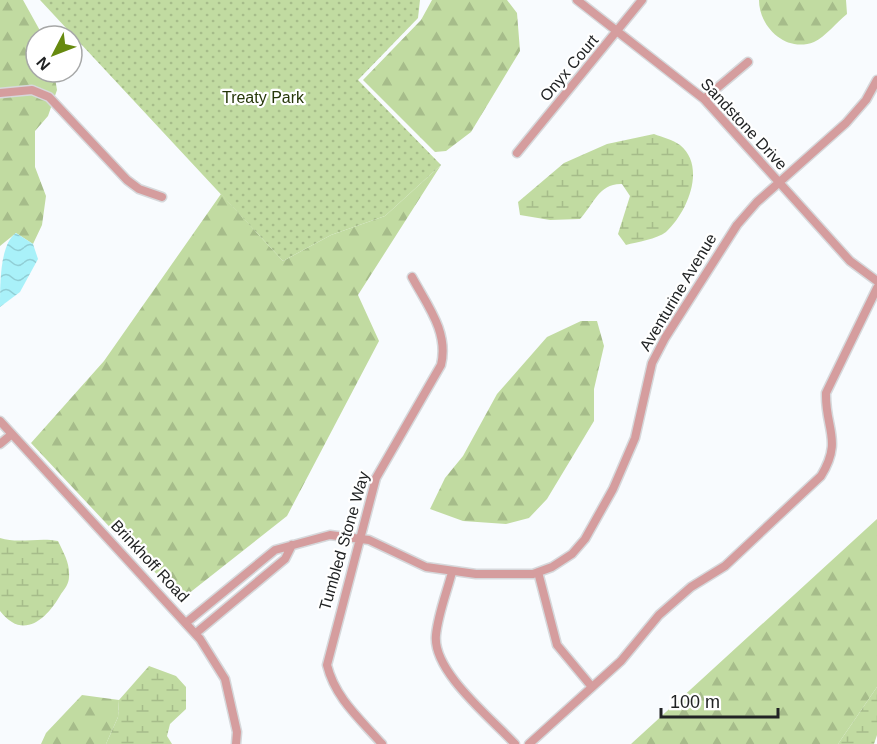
<svg xmlns="http://www.w3.org/2000/svg" width="877" height="744" font-family="Helvetica,sans-serif">
	<defs>
		<pattern id="forest-firs" width="22" height="20" patternUnits="userSpaceOnUse" patternTransform="scale(1.5)"><rect width="22" height="20" fill="#c1dba1"/><path d="M5 1l3.5 6h-7zM16 11l3.5 6h-7z" fill="#a6bc8a"/></pattern>
		<pattern id="wetland-marsh" width="20" height="14" patternUnits="userSpaceOnUse" patternTransform="scale(1.5)"><rect width="20" height="14" fill="#c1dba1"/><path d="M1 5h8M5 5V1M11 12h8M15 12V8" fill="none" stroke="#a6bc8a"/></pattern>
		<pattern id="park-dots" width="8" height="8" patternUnits="userSpaceOnUse" patternTransform="scale(1.5)"><rect width="8" height="8" fill="#c1dba1"/><path d="M2 2h.1M6 6h.1" fill="none" stroke="#a6bc8a" stroke-width="1.8" stroke-linecap="round"/></pattern>
		<pattern id="water-waves" width="16" height="10" patternUnits="userSpaceOnUse" patternTransform="scale(1.5)"><rect width="16" height="10" fill="#a9f1f9"/><path d="M0 5q4-4 8 0t8 0" fill="none" stroke="#91ced5"/></pattern>
	</defs>
	<rect width="100%" height="100%" fill="#f8fbfe"/>
	<path fill="url(#forest-firs)" d="M 0,0 L 23,0 L 43,36 L 36,36 L 36,72 L 54,72 L 57,90 L 48,116 L 35,131 L 35,167 L 46,196 L 42,225 L 33,244 L 16,233 L 0,246 Z
		M 432,0 L 507,0 L 517,13 L 520,51 L 471,132 L 446,151 L 435,152 L 363,80 L 421,20 Z
		M 759,0 L 846,0 L 847,14 C 837,22 825,37 814,42 C 786,53 759,27 759,0 Z
		M 441,165 L 358,295 L 379,341 L 287,516 L 183,598 L 134,553 L 31,443 L 104,361 L 221,194 L 283,261 L 331,235 L 385,216 Z
		M 581,321 L 597,321 L 604,346 L 594,389 L 594,421 L 547,499 L 529,518 L 506,524 L 463,521 L 430,509 L 445,478 L 463,456 L 497,394 L 547,337 Z
		M 877,519 L 877,687 L 838,744 L 631,744 Z
		M 82,695 L 119,700 L 118,717 L 106,744 L 41,744 L 46,733 Z"/>
	<path fill="url(#wetland-marsh)" d="M 654,134 C 662,137 673,140 680,145 C 707,167 687,213 666,232 C 657,239 637,242 626,245 L 618,234 L 630,196 L 622,184 C 599,183 594,204 580,219 L 550,220 L 520,215 L 518,202 L 564,163 L 607,144 Z
		M 0,538 C 19,544 39,537 58,541 C 64,554 70,563 69,577 C 69,583 65,589 61,594 C 47,619 23,641 0,611 Z
		M 149,666 L 176,676 L 186,687 L 186,709 L 170,724 L 167,736 L 172,744 L 106,744 L 118,717 L 119,700 Z
		M 877,687 L 877,735 L 874,744 L 838,744 Z"/>
	<path fill="url(#park-dots)" d="M 40,0 L 420,0 L 418,18 L 358,80 L 441,165 L 385,216 L 331,235 L 283,261 Z"/>
	<path fill="url(#water-waves)" d="M 16,233 L 33,244 L 38,259 L 20,292 L 0,307 C 0,283 0,244 16,233 Z"/>
	<g fill="none" stroke-linecap="round" stroke-linejoin="round">
		<g stroke="#d6d8db" stroke-width="11">
			<path id="street" d="M 577,0 L 704,99 L 850,261 L 877,281
				M 0,93 L 32,90 L 49,97 L 127,180 L 139,189 L 162,197
				M 704,99 L 748,62
				M 517,153 L 642,0
				M 0,421 L 200,639 L 225,679 L 237,732 L 236,744
				M 0,444 L 12,434
				M 452,572 C 447,592 438,614 436,635 C 432,671 491,718 515,744
				M 538,572 L 557,645 L 592,687
				M 187,622 L 275,550 L 330,535 L 369,540 L 426,567 L 476,574 L 533,574 L 552,567 L 572,554 L 585,539 L 613,489 L 635,438 L 652,363 L 665,338 L 737,225 L 757,202 L 846,123 L 866,100 L 877,80
				M 196,633 L 285,559 L 292,545
				M 382,744 C 360,719 335,698 327,665 L 376,478 L 441,365 C 449,332 427,305 412,277
				M 529,744 L 621,661 L 659,615 L 691,587 L 725,566 L 821,476 C 843,440 825,429 826,393 L 877,288"/>
		</g>
		<use href="#street" stroke="#d59d9e" stroke-width="8"/>
	</g>
	<g text-anchor="middle" dominant-baseline="central" stroke-width="4.5" stroke-linejoin="round" paint-order="stroke">
		<g font-size="16" fill="#212324" stroke="#fff">
			<text transform="translate(569 68) rotate(-50)">Onyx Court</text>
			<text transform="translate(744 124) rotate(47)">Sandstone Drive</text>
			<text transform="translate(678 292) rotate(-59)">Aventurine Avenue</text>
			<text transform="translate(344 541) rotate(-74)">Tumbled Stone Way</text>
			<text transform="translate(150 561) rotate(47)">Brinkhoff Road</text>
		</g>
		<g font-size="16" fill="#263709" stroke="#fff">
			<text x="263" y="97">Treaty Park</text>
		</g>
	</g>
	<g transform="translate(54 54) rotate(228)"><circle r="28" fill="#ffffff" stroke="#a6a7a7" stroke-width="1.5"/>
	<path d="M0-4.5L10 22L0 15L-10 22Z" fill="#678a0f"/>
	<text y="-9" font-size="16" font-weight="bold" text-anchor="middle" fill="#212324">N</text>
	</g>
	<path d="M661 708v9h117v-9" fill="none" stroke="#212324" stroke-width="3"/>
	<text x="670" y="708" font-size="18" fill="#212324" stroke="#ffffff" stroke-width="4.5" paint-order="stroke">100 m</text>
</svg>
